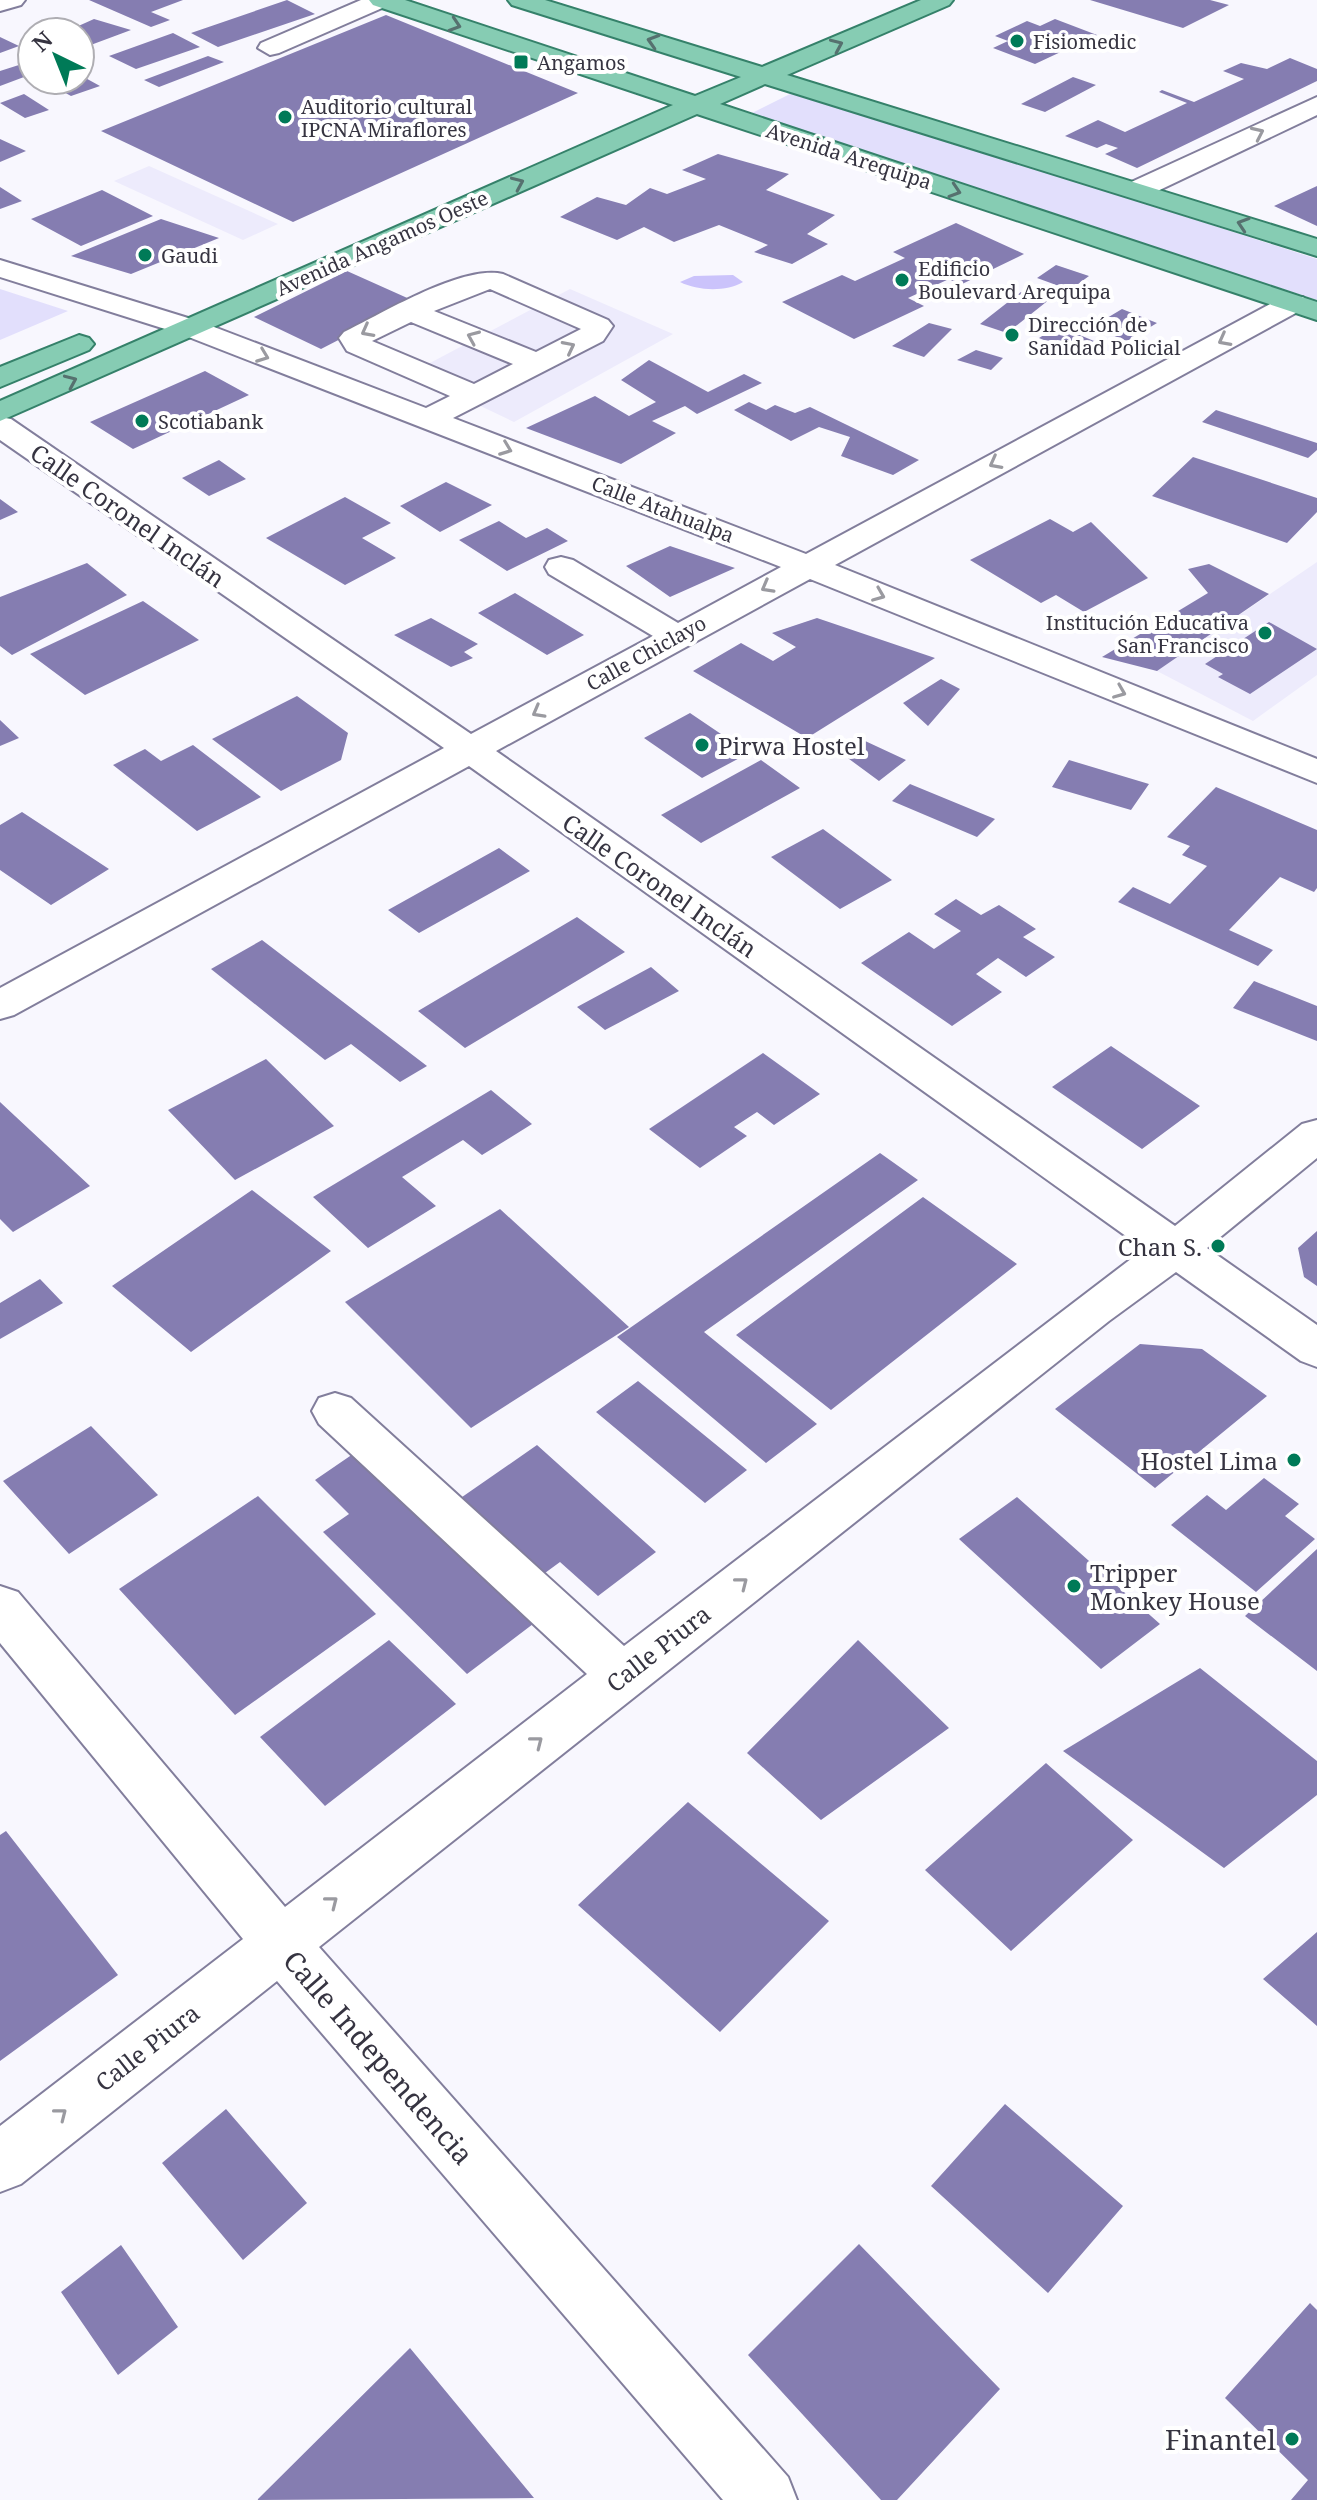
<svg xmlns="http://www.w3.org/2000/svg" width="1317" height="2500" font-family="'Noto Serif',serif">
	<rect width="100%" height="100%" fill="#f8f7fe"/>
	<path fill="#edebfc" d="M 149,166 L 278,224 L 243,240 L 114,181 Z
		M 570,289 L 673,334 L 514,422 L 411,373 Z
		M 1317,562 L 1317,675 L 1253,721 L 1157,671 Z"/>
	<path fill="#e2dffc" d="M 790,94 L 812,96 L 1317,259 L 1317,300 L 757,119 L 752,113 Z
		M 0,289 L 68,311 L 0,340 Z"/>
	<path fill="#cbc3fb" d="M 733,275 L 743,282 C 726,292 698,291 680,282 L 694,276 Z"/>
	<path fill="#857db1" d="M 89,0 L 183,0 L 151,12 L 170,20 L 151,27 Z
		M 287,0 L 315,14 L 218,47 L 191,33 Z
		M 1090,0 L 1210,0 L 1229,5 L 1183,28 Z
		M 386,15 L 578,93 L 293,222 L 101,131 Z
		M 94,19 L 131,30 L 80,49 L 80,32 L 65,32 Z
		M 1055,19 L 1097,35 L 1035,64 L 993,48 L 1008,41 L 995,36 L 1027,21 L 1040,26 Z
		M 173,33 L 200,47 L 136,69 L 109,56 Z
		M 0,37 L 19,46 L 0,53 Z
		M 208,56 L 224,62 L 159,87 L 144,80 Z
		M 1290,58 L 1317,69 L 1317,81 L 1137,168 L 1105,154 L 1118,148 L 1106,144 L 1097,148 L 1065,136 L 1098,120 L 1125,132 L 1187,103 L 1159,92 L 1162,90 L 1194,102 L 1244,79 L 1223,71 L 1241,63 L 1267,69 Z
		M 22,64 L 32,68 L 32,74 L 0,86 L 0,71 Z
		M 80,75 L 100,86 L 71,96 L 42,80 L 80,80 Z
		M 1073,77 L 1096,85 L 1045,112 L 1021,104 Z
		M 24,94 L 49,110 L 25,118 L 0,103 Z
		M 0,139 L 26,151 L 0,162 Z
		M 718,154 L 789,174 L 766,190 L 835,215 L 807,234 L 828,244 L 792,264 L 754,252 L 768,245 L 719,225 L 674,242 L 644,227 L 617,240 L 560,217 L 597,197 L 626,205 L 650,188 L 667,194 L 706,179 L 682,170 Z
		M 1317,186 L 1317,226 L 1274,206 Z
		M 0,187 L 22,201 L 0,209 Z
		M 102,190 L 153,216 L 81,246 L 31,219 Z
		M 161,219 L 219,238 L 131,274 L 71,256 Z
		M 956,223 L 1024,254 L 960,285 L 949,279 L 908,298 L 924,306 L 854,339 L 782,302 L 842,275 L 855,281 L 905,258 L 893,252 Z
		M 1056,265 L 1089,276 L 1070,290 L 1037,278 Z
		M 347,271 L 414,301 L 321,349 L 254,317 Z
		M 1021,292 L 1055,295 L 1007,333 L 980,324 Z
		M 1122,309 L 1157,323 L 1127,341 L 1092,327 Z
		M 929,323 L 952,329 L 924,357 L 892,346 Z
		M 1058,326 L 1094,341 L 1085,346 L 1073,341 L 1063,348 L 1039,338 Z
		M 976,350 L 1003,358 L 991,370 L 957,360 Z
		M 649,360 L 708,392 L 744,374 L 762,383 L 697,414 L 685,406 L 652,421 L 676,433 L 621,464 L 526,428 L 595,396 L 629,416 L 656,402 L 621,380 Z
		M 205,371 L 249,395 L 133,449 L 90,422 Z
		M 749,402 L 766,410 L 775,405 L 795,413 L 810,407 L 919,460 L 893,475 L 841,456 L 850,437 L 819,427 L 791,441 L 734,410 Z
		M 1216,410 L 1317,443 L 1317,450 L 1308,458 L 1202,422 Z
		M 1193,457 L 1317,498 L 1317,512 L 1287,543 L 1152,496 Z
		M 219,460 L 246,479 L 209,496 L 182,478 Z
		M 446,482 L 492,505 L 440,532 L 400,506 Z
		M 345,497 L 391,523 L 362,538 L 396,558 L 345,585 L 266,538 Z
		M 0,499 L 18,512 L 0,520 Z
		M 1050,519 L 1073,532 L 1091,522 L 1148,578 L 1084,612 L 1056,595 L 1041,603 L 970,560 Z
		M 499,521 L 526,538 L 547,528 L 568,541 L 507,571 L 459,540 Z
		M 670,546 L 735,568 L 670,597 L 626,566 Z
		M 87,563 L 127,595 L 12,655 L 0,646 L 0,597 Z
		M 1209,564 L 1269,594 L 1157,671 L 1102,657 L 1208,593 L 1188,569 Z
		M 515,593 L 584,635 L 547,655 L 478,613 Z
		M 143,601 L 199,640 L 85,695 L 30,654 Z
		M 431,618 L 478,644 L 464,652 L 473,658 L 451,667 L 394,635 Z
		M 817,618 L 935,658 L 807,738 L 693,671 L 741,643 L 773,661 L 796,647 L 772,633 Z
		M 1269,622 L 1317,649 L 1250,694 L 1218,677 L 1223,674 L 1205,664 Z
		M 941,679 L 960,689 L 928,726 L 903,703 Z
		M 297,696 L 348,733 L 341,760 L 281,791 L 212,739 Z
		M 690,713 L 749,753 L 702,778 L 644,738 Z
		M 0,720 L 19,738 L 0,746 Z
		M 863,740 L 906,760 L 879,781 L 845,756 Z
		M 193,745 L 261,797 L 197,831 L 113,765 L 145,749 L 161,761 Z
		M 761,760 L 800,788 L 701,843 L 661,815 Z
		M 1069,760 L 1149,784 L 1131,810 L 1052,787 Z
		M 910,784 L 995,819 L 977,837 L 892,801 Z
		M 1216,787 L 1317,830 L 1317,888 L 1314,892 L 1280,877 L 1229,930 L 1273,950 L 1258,966 L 1118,902 L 1133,887 L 1170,904 L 1207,866 L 1182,855 L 1190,846 L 1167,837 Z
		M 22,812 L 109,869 L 51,905 L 0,870 L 0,825 Z
		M 823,829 L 892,880 L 840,909 L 771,857 Z
		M 499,848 L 530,871 L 419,933 L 388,910 Z
		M 956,899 L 981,915 L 999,905 L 1036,929 L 1023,937 L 1055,957 L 1026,977 L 998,958 L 976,974 L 1002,992 L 952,1026 L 861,963 L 909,932 L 934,949 L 961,931 L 934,914 Z
		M 577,917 L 625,952 L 465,1048 L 418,1011 Z
		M 262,940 L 427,1066 L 400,1082 L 351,1044 L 325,1060 L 211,969 Z
		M 651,967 L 679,991 L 605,1030 L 577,1007 Z
		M 1254,981 L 1317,1006 L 1317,1041 L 1233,1008 Z
		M 1111,1046 L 1200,1106 L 1142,1149 L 1052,1087 Z
		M 763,1053 L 820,1094 L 774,1125 L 757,1112 L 734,1127 L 747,1136 L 700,1168 L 649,1129 Z
		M 266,1059 L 334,1126 L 235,1180 L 168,1110 Z
		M 491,1090 L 532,1124 L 482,1155 L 463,1140 L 402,1177 L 436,1206 L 368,1248 L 313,1197 Z
		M 0,1102 L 90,1186 L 13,1232 L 0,1219 Z
		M 880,1153 L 918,1180 L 704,1332 L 817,1424 L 766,1463 L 617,1337 Z
		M 252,1190 L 331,1251 L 191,1352 L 112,1286 Z
		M 923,1197 L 1017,1264 L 831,1410 L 736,1335 Z
		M 500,1209 L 629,1327 L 471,1428 L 345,1302 Z
		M 1317,1231 L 1317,1286 L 1304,1277 L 1298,1248 Z
		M 40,1279 L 63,1303 L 0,1339 L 0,1303 Z
		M 1140,1344 L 1202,1349 L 1267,1396 L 1155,1488 L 1055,1409 Z
		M 638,1381 L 747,1470 L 705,1503 L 596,1412 Z
		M 91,1426 L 158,1495 L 69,1554 L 3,1481 Z
		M 537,1445 L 656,1552 L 598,1596 L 560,1562 L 534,1581 L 452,1504 Z
		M 353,1454 L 533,1624 L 467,1674 L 323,1532 L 349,1514 L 315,1480 Z
		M 1264,1478 L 1299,1504 L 1285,1516 L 1315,1539 L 1256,1592 L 1171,1525 L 1207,1495 L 1226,1510 Z
		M 258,1496 L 376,1614 L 235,1715 L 119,1589 Z
		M 1017,1497 L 1160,1624 L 1101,1669 L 959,1539 Z
		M 1317,1549 L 1317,1671 L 1245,1616 Z
		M 389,1640 L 456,1704 L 325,1806 L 260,1737 Z
		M 858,1640 L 949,1728 L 821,1820 L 747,1753 Z
		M 1200,1668 L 1317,1761 L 1317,1795 L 1224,1868 L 1063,1751 Z
		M 1046,1763 L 1133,1840 L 1011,1951 L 925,1870 Z
		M 688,1802 L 829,1921 L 720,2032 L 578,1905 Z
		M 6,1831 L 118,1975 L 0,2061 L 0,1835 Z
		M 1317,1932 L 1317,2026 L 1263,1979 Z
		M 1005,2104 L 1123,2206 L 1048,2293 L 931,2186 Z
		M 226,2109 L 307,2203 L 243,2260 L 162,2163 Z
		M 859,2244 L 1000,2389 L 897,2500 L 881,2500 L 748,2355 Z
		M 121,2245 L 178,2327 L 118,2375 L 61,2292 Z
		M 1310,2303 L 1317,2310 L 1317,2500 L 1291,2500 L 1308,2480 L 1225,2398 Z
		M 410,2348 L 534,2498 L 257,2500 Z"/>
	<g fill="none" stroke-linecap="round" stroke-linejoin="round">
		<g stroke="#827e9c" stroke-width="4">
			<path id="minor" d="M 0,0 L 25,0 L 21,5 L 0,11 Z
				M 361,0 L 393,0 L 389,5 L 279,53 L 270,55 L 258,48 L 261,43 Z
				M 1317,97 L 1317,115 L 1147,196 L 1127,196 L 1124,190 L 1127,184 Z
				M 0,260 L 201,322 L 426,408 L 450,396 L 347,351 L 339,338 L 344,332 C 381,314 463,264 503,274 L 608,320 L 613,326 L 603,341 L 453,418 L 806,554 L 1283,297 L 1303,297 L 1307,303 L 1303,309 L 835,565 L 1317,759 L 1317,783 L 810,579 L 496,751 L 1175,1226 L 1302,1124 L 1317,1120 L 1317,1158 L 1207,1248 L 1317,1325 L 1317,1367 L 1301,1361 L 1176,1272 L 1109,1321 L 319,1947 L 788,2477 L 797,2500 L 723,2500 L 277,1981 L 21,2184 L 0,2192 L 0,2126 L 243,1939 L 0,1643 L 0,1586 L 18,1592 L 285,1907 L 587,1674 L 319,1424 L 312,1411 L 319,1398 L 335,1393 L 351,1398 L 624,1646 L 1144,1249 L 469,766 L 14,1015 L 0,1019 L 0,988 L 444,748 L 0,440 L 0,417 L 11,419 L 471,734 L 653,636 L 549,574 L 545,567 L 549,560 L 561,557 L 573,560 L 678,623 L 781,567 L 181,334 L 0,277 ZM 490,289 L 581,329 L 536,352 L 434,311 ZM 411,322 L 513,364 L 474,384 L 372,341 Z"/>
		</g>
		<g stroke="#35816a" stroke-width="4">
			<path id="major" d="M 369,0 L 405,0 L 695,96 L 741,77 L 512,5 L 508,0 L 545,0 L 762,67 L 921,0 L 953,0 L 949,5 L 787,75 L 1317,239 L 1317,256 L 765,84 L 720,104 L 1317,302 L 1317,320 L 697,114 L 0,421 L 0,401 L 673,105 L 373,5 Z
				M 79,335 L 89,338 L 94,344 L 89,350 L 0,387 L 0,367 Z"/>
		</g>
		<use href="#minor" fill="#fff" fill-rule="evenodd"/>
		<use href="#major" fill="#86ccb3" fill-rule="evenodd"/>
	</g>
	<defs><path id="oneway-chevron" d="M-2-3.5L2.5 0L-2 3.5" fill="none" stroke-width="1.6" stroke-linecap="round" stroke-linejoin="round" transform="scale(2)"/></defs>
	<g stroke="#56716f">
		<use href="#oneway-chevron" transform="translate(455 25) rotate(18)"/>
		<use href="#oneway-chevron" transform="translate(653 41) rotate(-163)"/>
		<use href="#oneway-chevron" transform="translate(837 45) rotate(-24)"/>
		<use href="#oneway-chevron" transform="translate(518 183) rotate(-24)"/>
		<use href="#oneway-chevron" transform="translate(955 191) rotate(18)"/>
		<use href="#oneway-chevron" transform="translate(1243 224) rotate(-162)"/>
		<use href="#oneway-chevron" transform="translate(71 381) rotate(-24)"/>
	</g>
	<g stroke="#9a9aa0">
		<use href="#oneway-chevron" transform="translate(1258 133) rotate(-25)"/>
		<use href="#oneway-chevron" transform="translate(367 331) rotate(152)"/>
		<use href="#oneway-chevron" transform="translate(473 337) rotate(-157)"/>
		<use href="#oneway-chevron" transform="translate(1224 340) rotate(152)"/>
		<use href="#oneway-chevron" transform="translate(569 347) rotate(-27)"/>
		<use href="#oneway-chevron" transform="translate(263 356) rotate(21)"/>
		<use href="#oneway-chevron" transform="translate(506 449) rotate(21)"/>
		<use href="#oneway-chevron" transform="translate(995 463) rotate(152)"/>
		<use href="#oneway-chevron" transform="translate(767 587) rotate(151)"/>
		<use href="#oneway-chevron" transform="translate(879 595) rotate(22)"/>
		<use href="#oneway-chevron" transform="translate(1120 692) rotate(22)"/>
		<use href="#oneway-chevron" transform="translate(538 712) rotate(151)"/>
		<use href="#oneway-chevron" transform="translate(742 1583) rotate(-38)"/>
		<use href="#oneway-chevron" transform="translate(537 1742) rotate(-38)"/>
		<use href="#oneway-chevron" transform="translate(332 1902) rotate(-38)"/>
		<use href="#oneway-chevron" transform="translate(61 2114) rotate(-38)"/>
	</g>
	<g fill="#007a57" stroke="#fff" stroke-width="3">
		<circle cx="1017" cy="41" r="8"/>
		<rect x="513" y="54" width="16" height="16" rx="4"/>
		<circle cx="285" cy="117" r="8"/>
		<circle cx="145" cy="255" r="8"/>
		<circle cx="902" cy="280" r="8"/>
		<circle cx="1012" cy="335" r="8"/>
		<circle cx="142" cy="421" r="8"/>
		<circle cx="1265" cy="633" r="8"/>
		<circle cx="702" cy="745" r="8"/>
		<circle cx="1218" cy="1246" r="8"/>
		<circle cx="1294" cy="1460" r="8"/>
		<circle cx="1074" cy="1586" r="8"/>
		<circle cx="1292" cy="2439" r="8"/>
	</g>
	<g text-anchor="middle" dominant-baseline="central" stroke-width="8" stroke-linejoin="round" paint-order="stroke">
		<g font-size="20" fill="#363441" stroke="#fff" text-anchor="start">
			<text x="1033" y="41">Fisiomedic</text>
			<text x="537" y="62">Angamos</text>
			<text x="301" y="106">Auditorio cultural<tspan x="301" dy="23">IPCNA Miraflores</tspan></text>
			<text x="161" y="255">Gaudi</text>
			<text x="918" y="268">Edificio<tspan x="918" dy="23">Boulevard Arequipa</tspan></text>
			<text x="1028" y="324">Dirección de<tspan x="1028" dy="23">Sanidad Policial</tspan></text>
			<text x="158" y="421">Scotiabank</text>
			<text x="1249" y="622" text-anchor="end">Institución Educativa<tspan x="1249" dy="23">San Francisco</tspan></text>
		</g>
		<g font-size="20" fill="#363441" stroke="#fff">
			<text transform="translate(849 156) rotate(18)">Avenida Arequipa</text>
			<text transform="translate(382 243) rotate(-24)">Avenida Angamos Oeste</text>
			<text transform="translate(663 509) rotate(21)">Calle Atahualpa</text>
			<text transform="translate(646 653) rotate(-29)">Calle Chiclayo</text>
		</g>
		<g font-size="24" fill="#363441" stroke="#fff">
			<text transform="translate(128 515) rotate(35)">Calle Coronel Inclán</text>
			<text transform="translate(660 885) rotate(35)">Calle Coronel Inclán</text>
			<text transform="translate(658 1648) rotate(-38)">Calle Piura</text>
			<text transform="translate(147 2047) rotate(-38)">Calle Piura</text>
		</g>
		<g font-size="24" fill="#363441" stroke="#fff" text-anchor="start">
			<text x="718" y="745">Pirwa Hostel</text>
			<text x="1202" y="1246" text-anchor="end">Chan S.</text>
			<text x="1278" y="1460" text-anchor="end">Hostel Lima</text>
			<text x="1090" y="1572">Tripper<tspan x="1090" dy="28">Monkey House</tspan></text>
		</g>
		<g font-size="28" fill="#363441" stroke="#fff">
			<text transform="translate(379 2057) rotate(49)">Calle Independencia</text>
		</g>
		<g font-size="28" fill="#363441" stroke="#fff" text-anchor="end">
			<text x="1276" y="2439">Finantel</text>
		</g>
	</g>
	<g transform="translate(56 56) rotate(317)"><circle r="38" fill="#ffffff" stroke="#afaeb3" stroke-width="2"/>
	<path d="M0-6L14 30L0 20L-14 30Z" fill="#007a57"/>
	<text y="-12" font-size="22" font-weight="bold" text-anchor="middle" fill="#363441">N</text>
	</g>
</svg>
